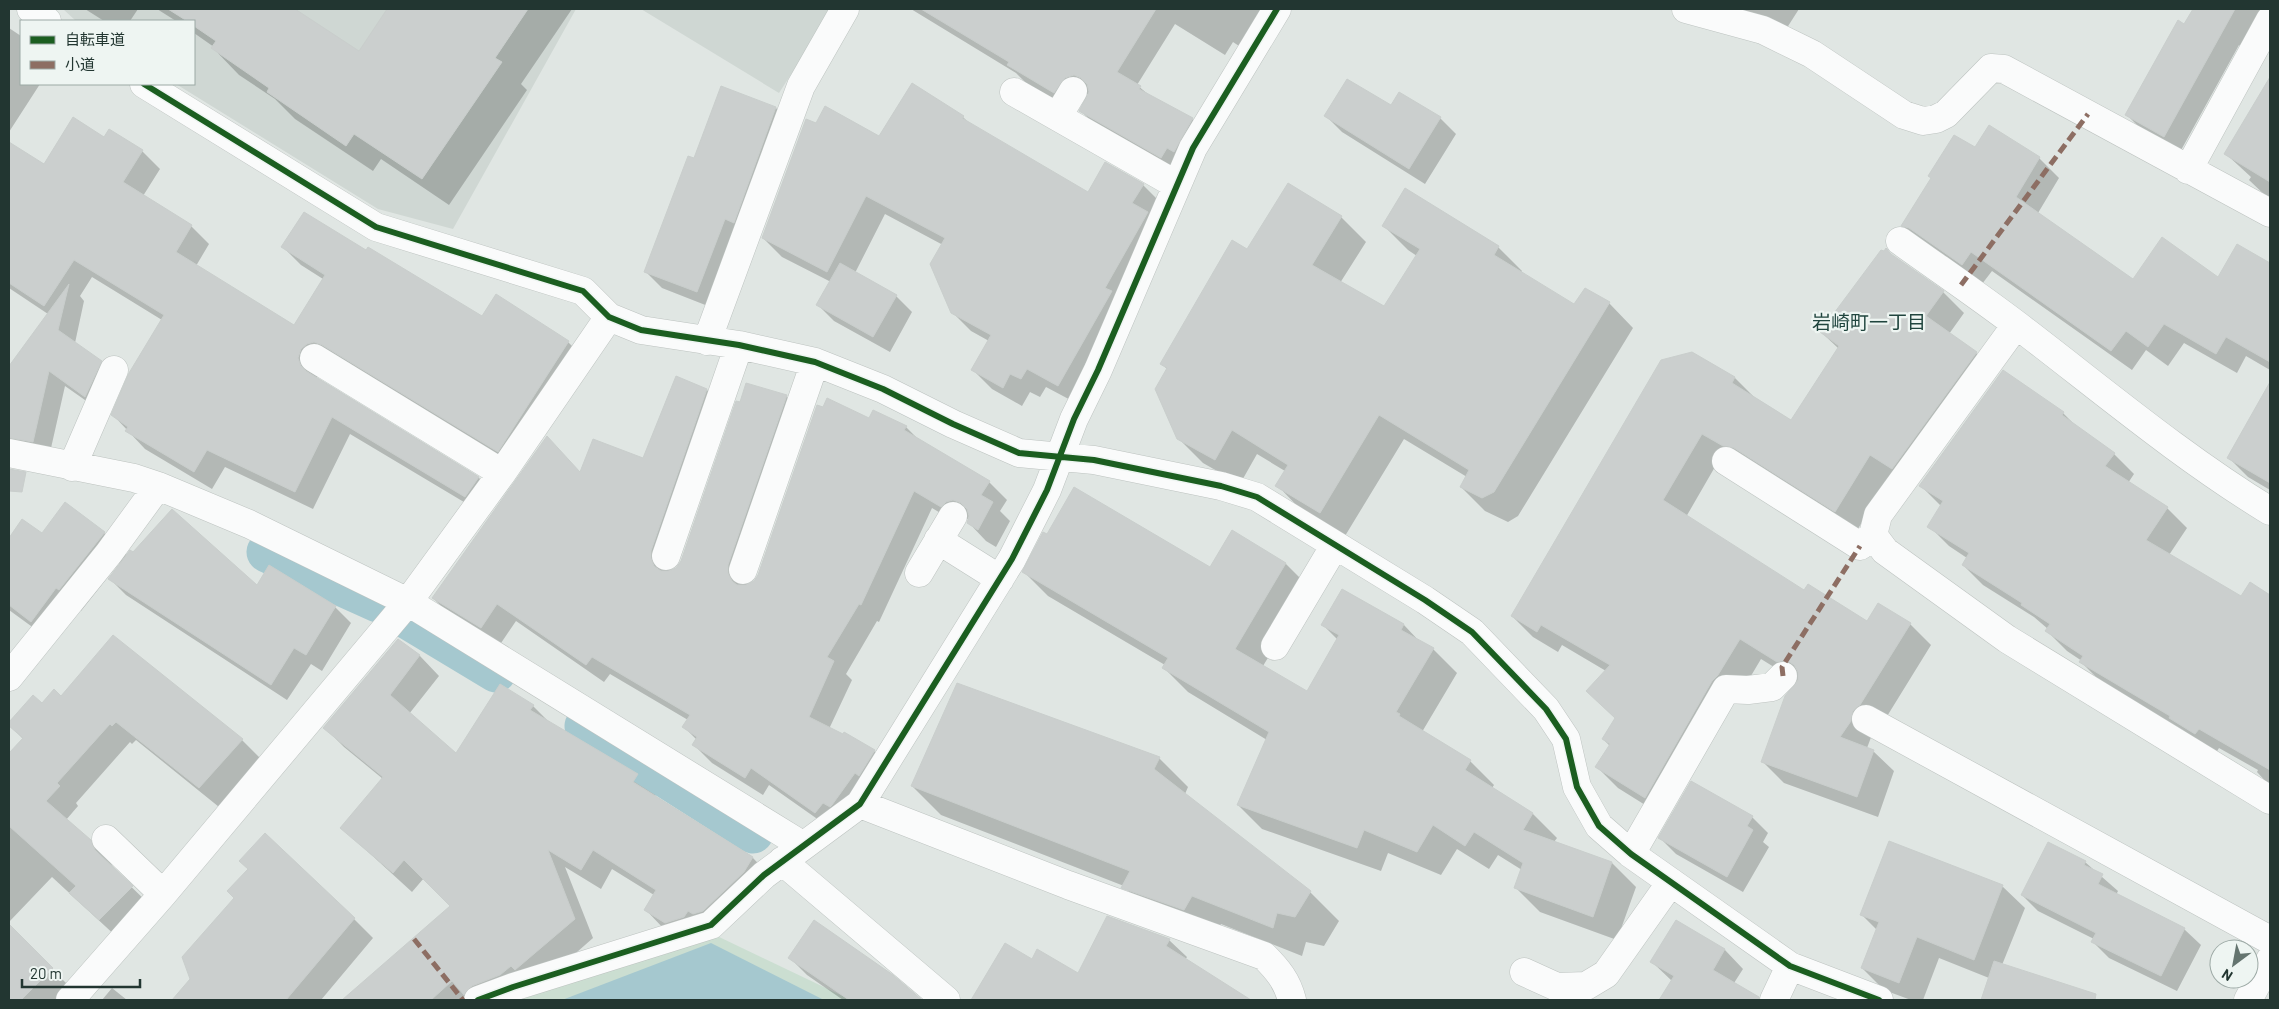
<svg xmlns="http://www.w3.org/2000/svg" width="2279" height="1009" font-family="Barlow,'Noto Sans JP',sans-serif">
	<rect width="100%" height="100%" fill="#e0e6e3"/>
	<path fill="#cfd7d3" d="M 63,9 L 576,9 L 453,229 L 378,209 L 176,84 L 194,84 L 194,21 L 76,21 Z
		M 641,9 L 833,9 L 779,93 Z"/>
	<path fill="#cbded1" d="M 715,935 L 851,1000 L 507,1000 Z"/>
	<path fill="#a5c8cf" d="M 711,943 L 824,1000 L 562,1000 Z"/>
	<path fill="#0003" d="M 85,9 L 138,9 L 130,21 L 104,21 Z
		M 157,9 L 293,9 L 359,53 L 389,9 L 572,9 L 521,84 L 527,90 L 449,205 L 381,159 L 373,171 L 295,119 L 275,99 L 239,75 L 213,48 L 214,47 L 194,33 L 194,21 L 176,21 Z
		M 911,9 L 1271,9 L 1245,50 L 1233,42 L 1225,55 L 1175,24 L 1137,85 L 1149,95 L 1192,119 L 1210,137 L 1179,175 L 1099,129 L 1081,111 L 1089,94 L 1083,95 L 1072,110 L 1026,83 L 1016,73 Z
		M 1720,9 L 1799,9 L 1783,34 Z
		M 2195,9 L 2270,9 L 2255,55 L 2239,45 L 2180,152 L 2143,131 L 2127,115 Z
		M 9,28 L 21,36 L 21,84 L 40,84 L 9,132 Z
		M 722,88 L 776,108 L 792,125 L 713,308 L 662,288 L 646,272 L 694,160 Z
		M 1399,94 L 1440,118 L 1456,134 L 1425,184 L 1342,132 L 1326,116 L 1391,107 Z
		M 2270,116 L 2270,200 L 2249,180 L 2251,177 L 2226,154 Z
		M 963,117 L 970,124 L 1088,194 L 1106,164 L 1143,185 L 1162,204 L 1078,404 L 1046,387 L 1040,397 L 1030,392 L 1022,406 L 992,389 L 973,370 L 989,341 L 971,331 L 952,312 L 943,245 L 885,214 L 855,273 L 896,296 L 912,312 L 890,352 L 834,321 L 818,305 L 831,282 L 782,257 L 763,238 L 817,124 L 879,138 Z
		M 105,138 L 142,151 L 160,169 L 143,196 L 191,226 L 209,244 L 196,266 L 295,326 L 323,279 L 301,265 L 283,247 L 367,252 L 482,318 L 568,342 L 586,360 L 516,469 L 318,368 L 317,379 L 479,478 L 497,496 L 484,514 L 350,434 L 313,509 L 225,467 L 212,489 L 145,449 L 113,415 L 162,320 L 92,277 L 80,296 L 84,301 L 75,343 L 101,362 L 117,378 L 102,412 L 65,386 L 49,457 L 9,449 L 9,368 L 48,314 L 9,288 L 9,144 L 45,165 Z
		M 1975,149 L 2039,158 L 2059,178 L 2038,213 L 2133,280 L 2219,279 L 2265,262 L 2270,267 L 2270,370 L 2246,356 L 2237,373 L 2184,343 L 2168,366 L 2146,350 L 2132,370 L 1992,271 L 1982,284 L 1922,245 L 1902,225 Z
		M 1289,185 L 1341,217 L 1366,242 L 1340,283 L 1384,308 L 1417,256 L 1408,250 L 1384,226 L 1498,247 L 1522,271 L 1521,273 L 1575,306 L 1609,303 L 1633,328 L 1518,516 L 1508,522 L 1485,511 L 1461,487 L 1467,477 L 1404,439 L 1345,536 L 1301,510 L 1277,485 L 1285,471 L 1257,454 L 1240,484 L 1203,463 L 1178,438 L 1168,370 L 1161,363 L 1248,250 Z
		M 1893,257 L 1943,292 L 1964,313 L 1949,334 L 1976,353 L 1997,374 L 1891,475 L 1856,532 L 1723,453 L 1686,517 L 1804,591 L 1868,623 L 1910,624 L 1931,645 L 1881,726 L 1873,732 L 1867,748 L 1873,751 L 1894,771 L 1878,817 L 1784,783 L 1763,762 L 1798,682 L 1761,659 L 1739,696 L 1733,702 L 1666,818 L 1618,788 L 1597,767 L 1610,746 L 1603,739 L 1616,719 L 1588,691 L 1606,671 L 1562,645 L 1558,652 L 1533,637 L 1512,616 L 1692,353 L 1735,378 L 1755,398 L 1792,421 L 1839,349 L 1821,332 Z
		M 2270,384 L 2270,490 L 2248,477 L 2228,457 Z
		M 707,390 L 725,408 L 668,573 L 677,569 L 786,396 L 804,414 L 746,587 L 754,582 L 870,419 L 906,427 L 919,440 L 989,482 L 1007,500 L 1000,511 L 1010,521 L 996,547 L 986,541 L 968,522 L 969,518 L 959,524 L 932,508 L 879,622 L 877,621 L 846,674 L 852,680 L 829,729 L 874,751 L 892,769 L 833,830 L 769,785 L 763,795 L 712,763 L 694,745 L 697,740 L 684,727 L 688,720 L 610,674 L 604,682 L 516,621 L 499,646 L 451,616 L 433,598 L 581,473 L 644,460 Z
		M 2063,413 L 2078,428 L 2114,454 L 2134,474 L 2128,483 L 2167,508 L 2187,528 L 2169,555 L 2241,598 L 2270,595 L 2270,786 L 2257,772 L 2258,770 L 2219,748 L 2216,753 L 2190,738 L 2183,730 L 2101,682 L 2081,662 L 2082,661 L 2067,651 L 2047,631 L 2048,629 L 2034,617 L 1983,585 L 1963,565 L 1967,558 L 1949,546 L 1929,526 L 1941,506 L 1920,485 Z
		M 22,521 L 42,535 L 104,533 L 128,556 L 335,607 L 351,623 L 322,671 L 311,664 L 287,700 L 126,595 L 110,579 L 121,565 L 119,563 L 81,611 L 78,609 L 53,642 L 9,610 L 9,540 Z
		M 1232,532 L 1286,564 L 1310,588 L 1263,666 L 1308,693 L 1338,640 L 1323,625 L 1343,590 L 1404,625 L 1420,642 L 1433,649 L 1457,673 L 1422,732 L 1470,761 L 1494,785 L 1492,788 L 1533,814 L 1557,838 L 1554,842 L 1612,863 L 1636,887 L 1617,940 L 1540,912 L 1516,888 L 1522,870 L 1498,855 L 1489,869 L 1457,849 L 1441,875 L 1388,853 L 1381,871 L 1262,829 L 1238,805 L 1267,740 L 1188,692 L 1164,668 L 1165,665 L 1048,596 L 1024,572 L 1210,569 Z
		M 113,637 L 242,740 L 261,759 L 219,807 L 136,740 L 132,744 L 130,742 L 76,803 L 78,806 L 66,820 L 110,861 L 114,870 L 151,906 L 119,939 L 52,877 L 9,922 L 9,755 L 23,739 L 9,724 L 33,697 L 42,705 L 61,697 Z
		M 398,640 L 420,656 L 439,676 L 409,714 L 457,755 L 533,706 L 551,724 L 637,775 L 656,794 L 655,797 L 753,858 L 772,878 L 763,892 L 664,929 L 645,909 L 654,895 L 612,869 L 601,889 L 565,867 L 593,938 L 536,988 L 470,1000 L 344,1000 L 452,906 L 424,878 L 412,892 L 342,828 L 383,779 L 344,747 L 325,728 Z
		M 1159,758 L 1188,787 L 1185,794 L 1310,892 L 1339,921 L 1324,946 L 1306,942 L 1302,956 L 1221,924 L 1213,939 L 1152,917 L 1124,886 L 941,815 L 912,786 Z
		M 1752,817 L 1768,833 L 1763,842 L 1769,847 L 1743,892 L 1676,854 L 1660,838 Z
		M 2085,862 L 2118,891 L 2116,895 L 2184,929 L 2201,945 L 2177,991 L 2109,958 L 2093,942 L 2094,939 L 2038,911 L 2022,895 Z
		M 2002,886 L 2025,908 L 2002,965 L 2062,998 L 2071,1000 L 1982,1000 L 1989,978 L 1939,958 L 1923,1000 L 1911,1000 L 1884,990 L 1862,968 L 1877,930 L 1862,915 Z
		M 354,919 L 373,938 L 321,1000 L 174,1000 L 192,979 Z
		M 1676,922 L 1725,950 L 1743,969 L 1734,983 L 1761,1000 L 1661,1000 L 1672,981 L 1652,962 Z
		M 9,926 L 71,988 L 59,1000 L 9,1000 Z
		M 1169,940 L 1187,957 L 1185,960 L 1249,1000 L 973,1000 L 1006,945 L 1032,961 L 1078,975 Z
		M 790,958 L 892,976 L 920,1000 L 843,1000 L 807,975 Z
		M 112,988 L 127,1000 L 102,1000 Z"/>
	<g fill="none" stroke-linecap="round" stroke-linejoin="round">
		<path stroke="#a5c8cf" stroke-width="41" d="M 267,552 L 378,602
			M 408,619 L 496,672
			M 585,726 L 753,833"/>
	</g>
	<path fill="#cbcfce" stroke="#c9cecc" d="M 168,9 L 295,9 L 359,51 L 387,9 L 528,9 L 495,58 L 502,62 L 422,179 L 354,134 L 346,146 L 267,92 L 269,88 L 211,48 L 216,41 L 194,26 L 194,21 L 187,21 Z
		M 921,9 L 1156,9 L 1117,72 L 1141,86 L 1139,89 L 1193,118 L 1174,152 L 1167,148 L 1161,158 L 1079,111 L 1089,92 L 1087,84 L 1081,78 L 1074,75 L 1065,78 L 1054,93 L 1007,65 L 1009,62 Z
		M 2193,9 L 2235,9 L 2164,137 L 2125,115 L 2178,20 L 2184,24 Z
		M 2270,77 L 2270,182 L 2224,154 Z
		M 1347,79 L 1391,105 L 1399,92 L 1441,117 L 1409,169 L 1324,116 Z
		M 912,83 L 964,116 L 962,118 L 1088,192 L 1105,162 L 1144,184 L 1132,203 L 1148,212 L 1105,288 L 1112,291 L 1058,386 L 1027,369 L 1021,379 L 1010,374 L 1003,388 L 971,370 L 991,335 L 951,313 L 930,264 L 945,238 L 866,196 L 827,272 L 762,238 L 806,119 L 816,123 L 825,106 L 879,136 Z
		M 721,86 L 776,107 L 734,223 L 725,219 L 697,292 L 644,272 L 688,156 L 694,158 Z
		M 73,117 L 104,137 L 109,129 L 143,150 L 123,182 L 192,225 L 176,252 L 294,325 L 325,275 L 281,247 L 304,212 L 366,250 L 368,247 L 482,316 L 496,294 L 569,341 L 498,452 L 322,345 L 314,342 L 307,344 L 301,349 L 298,358 L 301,366 L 306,371 L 479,477 L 465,497 L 332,417 L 295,492 L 207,450 L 194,472 L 125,431 L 128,427 L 111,415 L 129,373 L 164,315 L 74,260 L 44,306 L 9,283 L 9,142 L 44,164 Z
		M 1989,125 L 2040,157 L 2016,197 L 2133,279 L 2162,237 L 2218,277 L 2237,244 L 2270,263 L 2270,362 L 2226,337 L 2216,354 L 2164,324 L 2148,347 L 2126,331 L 2111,351 L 1971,252 L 1962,265 L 1909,228 L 1901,226 L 1931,178 L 1928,176 L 1954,135 L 1975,147 Z
		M 1288,183 L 1342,216 L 1312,265 L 1384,306 L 1420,249 L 1382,226 L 1405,188 L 1499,246 L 1494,255 L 1574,304 L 1585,288 L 1610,302 L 1494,492 L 1482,498 L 1460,487 L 1469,470 L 1379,415 L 1320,513 L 1275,486 L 1288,465 L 1232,430 L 1215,460 L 1177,439 L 1155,389 L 1167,368 L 1160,364 L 1232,240 L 1247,249 Z
		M 1886,248 L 1891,254 L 1944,291 L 1926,316 L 1977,352 L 1892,469 L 1870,455 L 1835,512 L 1734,448 L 1723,446 L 1702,434 L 1663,500 L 1804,590 L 1808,584 L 1867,621 L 1878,603 L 1911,623 L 1860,705 L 1853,711 L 1851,721 L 1840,737 L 1874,750 L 1857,797 L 1761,762 L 1785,696 L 1798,680 L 1798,672 L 1794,665 L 1788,661 L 1777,662 L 1740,639 L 1718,675 L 1712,681 L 1645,798 L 1595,767 L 1610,744 L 1602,739 L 1615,718 L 1586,691 L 1610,665 L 1541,625 L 1537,632 L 1511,616 L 1661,360 L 1692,352 L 1735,377 L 1732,383 L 1791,420 L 1839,346 L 1820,332 L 1881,250 L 1884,251 Z
		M 840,263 L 897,295 L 873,337 L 816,305 Z
		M 69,284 L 58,330 L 102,361 L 85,397 L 49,371 L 33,442 L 9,438 L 9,366 Z
		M 2003,370 L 2064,412 L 2062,415 L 2115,453 L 2105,466 L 2168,507 L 2146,540 L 2241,596 L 2250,582 L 2270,595 L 2270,770 L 2199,729 L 2195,734 L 2169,718 L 2170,716 L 2079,662 L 2083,656 L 2045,631 L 2050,624 L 2021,605 L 2022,603 L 1962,565 L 1969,553 L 1927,527 L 1943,501 L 1919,486 Z
		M 676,376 L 707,389 L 651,551 L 651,558 L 654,566 L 661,571 L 668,571 L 676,568 L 681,561 L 736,401 L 740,402 L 746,383 L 787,395 L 728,565 L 728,573 L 732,581 L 737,585 L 746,585 L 754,581 L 758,575 L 817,405 L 823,407 L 827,398 L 869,418 L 873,410 L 907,426 L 904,430 L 990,481 L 981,495 L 993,502 L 978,530 L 967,523 L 969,516 L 967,509 L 961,503 L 953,500 L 946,502 L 941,507 L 914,491 L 861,605 L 859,604 L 827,657 L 834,661 L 809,717 L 843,734 L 844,732 L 875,750 L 859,776 L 855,773 L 832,805 L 830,807 L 823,803 L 815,813 L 751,768 L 745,778 L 692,745 L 697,737 L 682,727 L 690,715 L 592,657 L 586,665 L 497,604 L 481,628 L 432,598 L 547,436 L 580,472 L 593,439 L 643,458 Z
		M 2270,382 L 2270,483 L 2227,458 Z
		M 9,469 L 26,472 L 22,492 L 9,491 Z
		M 1074,487 L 1210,567 L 1232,530 L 1286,563 L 1235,649 L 1307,691 L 1339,635 L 1321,625 L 1342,589 L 1404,624 L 1401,630 L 1434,648 L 1396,712 L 1400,714 L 1399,716 L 1471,760 L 1465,770 L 1533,813 L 1523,830 L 1612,862 L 1593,917 L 1514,888 L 1523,863 L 1474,832 L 1465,846 L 1433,825 L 1417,852 L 1364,830 L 1357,848 L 1237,805 L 1269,732 L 1162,668 L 1168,658 L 1022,572 L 1043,532 L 1047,534 Z
		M 65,502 L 105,532 L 59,590 L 56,588 L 31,622 L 9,605 L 9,538 L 22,519 L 42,533 Z
		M 172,509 L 257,585 L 269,565 L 336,606 L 306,655 L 294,648 L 271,685 L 108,579 L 130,550 L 133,552 Z
		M 113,635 L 243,739 L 199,788 L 116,722 L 112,726 L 110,724 L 57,783 L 60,786 L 46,801 L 91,840 L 95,850 L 133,886 L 99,920 L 69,893 L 76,886 L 9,826 L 9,753 L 23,738 L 9,726 L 9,722 L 33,695 L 42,703 L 54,689 L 61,696 Z
		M 398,639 L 420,655 L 390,695 L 456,753 L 500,684 L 534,705 L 530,710 L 638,774 L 633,782 L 753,857 L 744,872 L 703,911 L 693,914 L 688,911 L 684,917 L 665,923 L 644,910 L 656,890 L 593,850 L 581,870 L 548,850 L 575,919 L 515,970 L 511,966 L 500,975 L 472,986 L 464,995 L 452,981 L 431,1000 L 342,1000 L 450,906 L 404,860 L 393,873 L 340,828 L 383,777 L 323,728 Z
		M 957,683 L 1160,757 L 1154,769 L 1311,891 L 1295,917 L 1277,913 L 1273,928 L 1192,896 L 1184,910 L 1121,888 L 1130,871 L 911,786 Z
		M 1691,781 L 1753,816 L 1747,826 L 1753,830 L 1727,877 L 1658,838 Z
		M 265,833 L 355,918 L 286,1000 L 172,1000 L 190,979 L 182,957 L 234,898 L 227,891 L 248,869 L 239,861 Z
		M 1889,841 L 2003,885 L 1974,960 L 1917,937 L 1899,983 L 1861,968 L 1879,922 L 1860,915 Z
		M 2048,842 L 2086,861 L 2084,865 L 2103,874 L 2098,884 L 2185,928 L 2161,976 L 2091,942 L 2096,933 L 2021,895 Z
		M 1107,916 L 1170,939 L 1166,946 L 1251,1000 L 971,1000 L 1005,943 L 1032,959 L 1037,949 L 1078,973 Z
		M 814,920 L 893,975 L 922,1000 L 849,1000 L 788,958 Z
		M 1676,920 L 1725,949 L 1713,970 L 1759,997 L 1759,1000 L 1659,1000 L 1674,976 L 1650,962 Z
		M 9,924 L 53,968 L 21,1000 L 9,1000 Z
		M 1994,961 L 2096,994 L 2095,1000 L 1981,1000 Z"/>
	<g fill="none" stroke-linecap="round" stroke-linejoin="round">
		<g stroke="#bdc3c0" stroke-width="29">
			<path id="minor" d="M 31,9 L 47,21
				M 1686,9 L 1763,30 L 1812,54 L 1904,115 L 1923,121 L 1936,119 L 1946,114 L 1991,68 L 2004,69 L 2270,213
				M 144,84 L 376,227 L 583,291 L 609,317 L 641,330 L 739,345 L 815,362 L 883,389 L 953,424 L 1019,453 L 1094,460 L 1221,486 L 1257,497 L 1425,600 L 1472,632 L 1546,709 L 1566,739 L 1577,787 L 1599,826 L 1631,854 L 1790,966 L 1879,1000
				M 1014,92 L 1177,185
				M 1058,116 L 1073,91
				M 2188,170 L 2270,20
				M 1900,241 C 1939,269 1979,296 2017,325 C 2101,389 2180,456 2270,511
				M 2016,325 L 1878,515 L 1873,535 L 1885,551 L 2007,639 L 2270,800
				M 707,341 L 801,86 L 845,9
				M 314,358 L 502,473
				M 9,453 L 134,478 L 158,486 L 249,524 L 408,602 L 802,845
				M 1726,461 L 1860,546 L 1873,535
				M 72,467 L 114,370
				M 938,540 L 1000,579
				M 666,556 L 739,345
				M 743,570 L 815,362
				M 919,573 L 953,516
				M 1275,646 L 1335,545
				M 9,677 L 109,553 L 158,486
				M 1866,719 L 2270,940
				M 860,804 L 1068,885 L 1264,956 C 1278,970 1287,981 1292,1000
				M 106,839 L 163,894
				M 1631,854 L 1726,689 L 1748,690 L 1772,687 L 1783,676
				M 782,861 L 946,1000
				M 1524,972 L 1557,987 L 1586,986 L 1606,974 L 1671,882
				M 70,1000 L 163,894 L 408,602 L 502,473 L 609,317
				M 478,1000 L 513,987 L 711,925 L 764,875 L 860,804 L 1012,559 L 1047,490 L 1074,419 L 1098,370 L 1193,148 L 1277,9
				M 1774,1000 L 1790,966
				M 2248,1000 L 2270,960"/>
		</g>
		<use href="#minor" stroke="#fafbfb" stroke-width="28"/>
		<path stroke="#8d6e63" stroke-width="5" stroke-dasharray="10 5" stroke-linecap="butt" d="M 1961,285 L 2088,114
			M 1783,676 L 1782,667 L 1860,546
			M 414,939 L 463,1000"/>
		<g stroke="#eef5f2" stroke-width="9">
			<path id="cycleway" d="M 144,84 L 376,227 L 583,291 L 609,317 L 641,330 L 739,345 L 815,362 L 883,389 L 953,424 L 1019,453 L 1094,460 L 1221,486 L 1257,497 L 1425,600 L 1472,632 L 1546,709 L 1566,739 L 1577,787 L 1599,826 L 1631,854 L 1790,966 L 1879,1000
				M 478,1000 L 513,987 L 711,925 L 764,875 L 860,804 L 1012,559 L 1047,490 L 1074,419 L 1098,370 L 1193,148 L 1277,9"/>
		</g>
		<use href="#cycleway" stroke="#1b5e20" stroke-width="6"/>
	</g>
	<g text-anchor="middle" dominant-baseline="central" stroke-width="4.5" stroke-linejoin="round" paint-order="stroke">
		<g font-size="19" fill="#20453e" stroke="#eef5f2">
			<text x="1869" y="321">岩崎町一丁目</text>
		</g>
	</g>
	<rect width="2279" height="1009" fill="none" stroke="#223631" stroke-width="20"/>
	<rect x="20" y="20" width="175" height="65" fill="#eef5f2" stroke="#9ca9a5"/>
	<rect x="30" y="36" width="25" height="8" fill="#1b5e20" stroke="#9ca9a5"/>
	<text x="65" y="45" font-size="15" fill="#223631">自転車道</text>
	<rect x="30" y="61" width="25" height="8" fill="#8d6e63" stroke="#9ca9a5"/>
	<text x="65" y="70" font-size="15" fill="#223631">小道</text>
	<g transform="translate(2234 964) rotate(212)"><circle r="24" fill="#eef5f2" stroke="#9ca9a5"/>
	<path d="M0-4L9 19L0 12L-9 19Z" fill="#64746f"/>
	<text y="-8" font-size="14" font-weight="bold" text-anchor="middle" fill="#223631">N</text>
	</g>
	<path d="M22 979v8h118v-8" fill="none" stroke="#223631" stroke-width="2.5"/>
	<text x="30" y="979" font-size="15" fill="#223631" stroke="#eef5f2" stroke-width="4" paint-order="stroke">20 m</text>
</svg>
